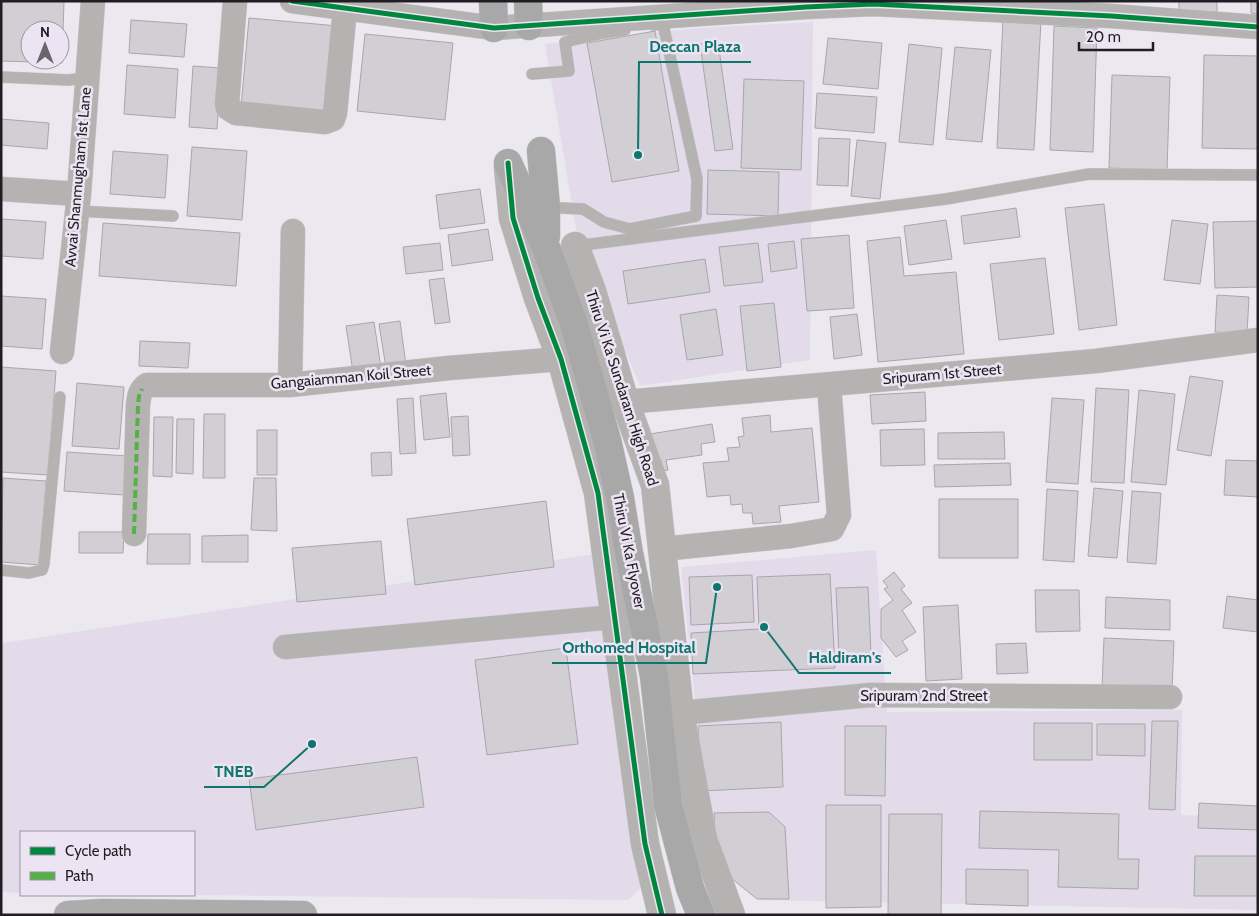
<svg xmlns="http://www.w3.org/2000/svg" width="1259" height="916" font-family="Cabin,sans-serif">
	<rect width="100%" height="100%" fill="#ece8f0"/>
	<path fill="#e3dbea" d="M 813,22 L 810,360 L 640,386 L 577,235 L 545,44 L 700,28 Z
		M 876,550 L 887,712 L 1182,710 L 1181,815 L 1258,817 L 1258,910 L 761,900 L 730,873 L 707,814 L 681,567 Z
		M 595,554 L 643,885 L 629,900 L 180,895 L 194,895 L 194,832 L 21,832 L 21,893 L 1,892 L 2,643 Z"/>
	<path fill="#d2cfd4" stroke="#a9a5ac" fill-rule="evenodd" d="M 1,1 L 64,1 L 62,63 L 1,61 ZM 30,30 L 60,30 L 60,60 L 30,60 Z
		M 1179,1 L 1217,1 L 1217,12 L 1179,12 Z
		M 1251,1 L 1258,1 L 1258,14 L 1251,13 Z
		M 249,18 L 338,26 L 330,115 L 241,107 Z
		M 1003,19 L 1041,21 L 1034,150 L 997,148 Z
		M 131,20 L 187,24 L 184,57 L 129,53 Z
		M 1054,26 L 1097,28 L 1093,152 L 1050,150 Z
		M 655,31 L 679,171 L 612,182 L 587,43 Z
		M 365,34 L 453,43 L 445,120 L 357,111 Z
		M 828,38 L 882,43 L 878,89 L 823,84 Z
		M 718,42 L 733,149 L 715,151 L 700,44 Z
		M 909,44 L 942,48 L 933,145 L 899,142 Z
		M 955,47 L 991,50 L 982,142 L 946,139 Z
		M 1204,55 L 1258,56 L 1258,149 L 1202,148 Z
		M 127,65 L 178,69 L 175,118 L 124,114 Z
		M 193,66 L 221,68 L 217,129 L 189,127 Z
		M 1112,75 L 1170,77 L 1167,170 L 1109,168 Z
		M 744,79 L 804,81 L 801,170 L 741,168 Z
		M 817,93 L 877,97 L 874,133 L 815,128 Z
		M 1,119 L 49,123 L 47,149 L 1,145 Z
		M 819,138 L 850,139 L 848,186 L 817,185 Z
		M 857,140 L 886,143 L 880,199 L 851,196 Z
		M 192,147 L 247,151 L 242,220 L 187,216 Z
		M 113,151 L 168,155 L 165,198 L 110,194 Z
		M 708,170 L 779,172 L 778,216 L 707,214 Z
		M 480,189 L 485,223 L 440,229 L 436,195 Z
		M 1104,204 L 1117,325 L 1079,330 L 1065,208 Z
		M 1016,208 L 1020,237 L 964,244 L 961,216 Z
		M 1,219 L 46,222 L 43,259 L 1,256 Z
		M 946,220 L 952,259 L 909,265 L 904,226 Z
		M 1172,220 L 1208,224 L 1200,284 L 1164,280 Z
		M 1258,221 L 1258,287 L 1215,288 L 1213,222 Z
		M 103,223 L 240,233 L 236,286 L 99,276 Z
		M 488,229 L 493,260 L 452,266 L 448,235 Z
		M 849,235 L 854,308 L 807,311 L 801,239 Z
		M 900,237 L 904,276 L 956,272 L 964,354 L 878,362 L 867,241 Z
		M 794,241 L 797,268 L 771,272 L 768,244 Z
		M 440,243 L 443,270 L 406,274 L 403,247 Z
		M 758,243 L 763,282 L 724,286 L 719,247 Z
		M 1045,258 L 1054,334 L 999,340 L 990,264 Z
		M 705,259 L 710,292 L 628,304 L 623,271 Z
		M 444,278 L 450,322 L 435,324 L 429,280 Z
		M 1217,295 L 1249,297 L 1247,334 L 1215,332 Z
		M 1,296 L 46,299 L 42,349 L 1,346 Z
		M 774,303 L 781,367 L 747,371 L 740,306 Z
		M 716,309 L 723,355 L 687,360 L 680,315 Z
		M 857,314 L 862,355 L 834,359 L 830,317 Z
		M 400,321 L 406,365 L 386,368 L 379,324 Z
		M 374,322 L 381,368 L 353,372 L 346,326 Z
		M 140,341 L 190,343 L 188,368 L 139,366 Z
		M 1,367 L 56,371 L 48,475 L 1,472 Z
		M 1190,376 L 1223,381 L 1211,456 L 1177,450 Z
		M 77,383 L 124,387 L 119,449 L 72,446 Z
		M 1096,388 L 1129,390 L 1124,483 L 1091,482 Z
		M 1139,390 L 1175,394 L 1166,485 L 1131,482 Z
		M 925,392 L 926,421 L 872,424 L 870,395 Z
		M 446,393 L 450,437 L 424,440 L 420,396 Z
		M 413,398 L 416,453 L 400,454 L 397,399 Z
		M 1052,398 L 1084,400 L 1078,484 L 1046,482 Z
		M 204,414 L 225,414 L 225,478 L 203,478 Z
		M 770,415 L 771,432 L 812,428 L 819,502 L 779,506 L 781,522 L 753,524 L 752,513 L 743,513 L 742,504 L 731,505 L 730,495 L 707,497 L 703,463 L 729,461 L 727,448 L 740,447 L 738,437 L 744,436 L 742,418 Z
		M 468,416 L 470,455 L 453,456 L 451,417 Z
		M 154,417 L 173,417 L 172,477 L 153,476 Z
		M 177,419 L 194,419 L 193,474 L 176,473 Z
		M 712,424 L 715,442 L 701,444 L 702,455 L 666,460 L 668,470 L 656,472 L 650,434 Z
		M 924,429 L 925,465 L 881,466 L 880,430 Z
		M 257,430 L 277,430 L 277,475 L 257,475 Z
		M 1004,432 L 1005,459 L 938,459 L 938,433 Z
		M 67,452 L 127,456 L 124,495 L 64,491 Z
		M 391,452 L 392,475 L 372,476 L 371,453 Z
		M 1226,460 L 1258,461 L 1258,497 L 1224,495 Z
		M 1010,463 L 1011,485 L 935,487 L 934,465 Z
		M 3,478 L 46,481 L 40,565 L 1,562 Z
		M 254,478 L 276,478 L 277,531 L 251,530 Z
		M 1094,488 L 1123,491 L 1117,558 L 1088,556 Z
		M 1047,489 L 1078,491 L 1074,562 L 1043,560 Z
		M 1132,491 L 1161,493 L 1156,564 L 1127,562 Z
		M 939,499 L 1018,499 L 1018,558 L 939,558 Z
		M 546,501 L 554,567 L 415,585 L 407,519 Z
		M 79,532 L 124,532 L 123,553 L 79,553 Z
		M 148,534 L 190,534 L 190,564 L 147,564 Z
		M 248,535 L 248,562 L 202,562 L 202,536 Z
		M 381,541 L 386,594 L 297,602 L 292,548 Z
		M 894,572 L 905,586 L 901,589 L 912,603 L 902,610 L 916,632 L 902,641 L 908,650 L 896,657 L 881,638 L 881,609 L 893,600 L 884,589 L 888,587 L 883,581 Z
		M 830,574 L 835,668 L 693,674 L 691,633 L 759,629 L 757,577 Z
		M 752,575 L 754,622 L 691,625 L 689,577 Z
		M 868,587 L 871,653 L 839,655 L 836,588 Z
		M 1035,590 L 1079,590 L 1080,631 L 1036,632 Z
		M 1227,596 L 1258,600 L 1258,632 L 1223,628 Z
		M 1106,597 L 1170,600 L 1170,630 L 1105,628 Z
		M 958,605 L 962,679 L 926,681 L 923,607 Z
		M 1104,638 L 1174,641 L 1172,689 L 1102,687 Z
		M 1026,643 L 1028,673 L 997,674 L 996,644 Z
		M 566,648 L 578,744 L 487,755 L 475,660 Z
		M 1152,721 L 1178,721 L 1175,810 L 1149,809 Z
		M 781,722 L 783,787 L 701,791 L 698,726 Z
		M 1034,723 L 1092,723 L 1092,760 L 1034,760 Z
		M 1097,724 L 1145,724 L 1145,756 L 1097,755 Z
		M 845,726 L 886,726 L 885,796 L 845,795 Z
		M 417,757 L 424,807 L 256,830 L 249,779 Z
		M 1199,803 L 1258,806 L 1258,830 L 1198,828 Z
		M 826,805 L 881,805 L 881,907 L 826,908 Z
		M 980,811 L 1119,814 L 1118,859 L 1139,859 L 1138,889 L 1058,887 L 1059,850 L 979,848 Z
		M 769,812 L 785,827 L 789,899 L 757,899 L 731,878 L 715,835 L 714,813 Z
		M 889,814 L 942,814 L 941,915 L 888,915 Z
		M 1195,856 L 1258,856 L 1258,896 L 1194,896 Z
		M 966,869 L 1028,870 L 1028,906 L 966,904 Z"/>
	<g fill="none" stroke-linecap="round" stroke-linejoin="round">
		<g stroke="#c7c4ca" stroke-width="12">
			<path id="service" d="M 599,21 L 603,33 L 625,30
				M 532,74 L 569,71 L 565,42 L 603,33
				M 1,77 L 68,80 L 86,78
				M 561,208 L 583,209 L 604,222 L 630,229 L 696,216 L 697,179 L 663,24 L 654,25
				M 77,211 L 173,216
				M 575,246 L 946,199 L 1089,174 L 1258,175
				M 1,570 L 29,573 L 42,570 L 44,564 L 60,397"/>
		</g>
		<g stroke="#c7c4ca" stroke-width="25">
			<path id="minor" d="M 235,1 L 227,104 L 228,108 L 236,113 L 325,122 L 333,119 L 335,113 L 345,8
				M 292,1 L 494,28 L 806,7 L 873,4 L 1111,16 L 1258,27
				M 1,189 L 79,194
				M 62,352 L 79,194 L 93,1
				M 290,385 L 293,231
				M 625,402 L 1096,361 L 1258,340
				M 134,534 L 138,404 C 139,396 140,390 147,385 L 290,385 L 449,368 L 561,359
				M 662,549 L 791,536 L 832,529 L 839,515 L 829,385
				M 285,647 L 614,617
				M 680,713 L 870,695 L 1170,697"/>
		</g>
		<g stroke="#c7c4ca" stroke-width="29">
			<path id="tertiary" d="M 508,167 L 513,218 L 538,298 L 561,359 L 598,493 L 645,844 L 662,915
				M 575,246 L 592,291 L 625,402 L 655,485 L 680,713 L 703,839 L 731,915"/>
		</g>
		<g stroke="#c7c4ca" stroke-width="29">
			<path id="secondary" d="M 493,1 L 494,28
				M 528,1 L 529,26
				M 541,151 L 546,207 L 546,236
				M 508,163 L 547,250 L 573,321 L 607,440 L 620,498 L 629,553 L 654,676 L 668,805 L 690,888 L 701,915"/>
		</g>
		<g stroke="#c7c4ca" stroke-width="29">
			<path id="primary" d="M 68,915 L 102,913 L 303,915"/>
		</g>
		<use href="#service" stroke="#b4b3b2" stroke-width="11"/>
		<use href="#minor" stroke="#b4b3b2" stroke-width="24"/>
		<use href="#tertiary" stroke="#b4b3b2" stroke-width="28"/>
		<use href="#secondary" stroke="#a9a8a8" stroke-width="28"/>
		<use href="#primary" stroke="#adacac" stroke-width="28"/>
		<path stroke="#55b145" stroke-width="4" stroke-dasharray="8 4" stroke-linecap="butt" d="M 134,534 L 138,404 L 139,396 L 142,389"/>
		<g stroke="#ede4f3" stroke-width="8">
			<path id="cycleway" d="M 292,1 L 494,28 L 806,7 L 873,4 L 1111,16 L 1258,27
				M 508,163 L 513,218 L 538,298 L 561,359 L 598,493 L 645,844 L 662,915"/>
		</g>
		<use href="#cycleway" stroke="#00873e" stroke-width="5"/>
	</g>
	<g text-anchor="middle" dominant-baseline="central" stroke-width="5" stroke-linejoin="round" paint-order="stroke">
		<g font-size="15" fill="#211e23" stroke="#ede4f3">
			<text transform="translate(78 177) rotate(-85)">Avvai Shanmugham 1st Lane</text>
			<text transform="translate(942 374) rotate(-5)">Sripuram 1st Street</text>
			<text transform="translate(351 377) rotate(-5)">Gangaiamman Koil Street</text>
			<text transform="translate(622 388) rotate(72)">Thiru Vi Ka Sundaram High Road</text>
			<text transform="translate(629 551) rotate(79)">Thiru Vi Ka Flyover</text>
			<text x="924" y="696">Sripuram 2nd Street</text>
		</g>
	</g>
	<path fill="none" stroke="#0f766e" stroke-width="2" d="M638 155L639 62H751M717 587L706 663H552M764 627L799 673H891M312 744L264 787H204"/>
	<g fill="#0f766e" stroke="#ede4f3" stroke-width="2">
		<circle cx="638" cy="155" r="5"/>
		<circle cx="717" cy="587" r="5"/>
		<circle cx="764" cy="627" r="5"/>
		<circle cx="312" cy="744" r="5"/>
	</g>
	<g font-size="16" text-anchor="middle" font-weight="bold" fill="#0f766e" stroke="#ede4f3" stroke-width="5" stroke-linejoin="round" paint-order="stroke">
		<text x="695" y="52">Deccan Plaza</text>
		<text x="629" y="653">Orthomed Hospital</text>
		<text x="845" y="663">Haldiram's</text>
		<text x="234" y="777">TNEB</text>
	</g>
	<rect width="1259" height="916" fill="none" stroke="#211e23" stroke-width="5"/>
	<rect x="20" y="831" width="175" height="65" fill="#ede4f3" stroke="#9b95a0"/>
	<rect x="30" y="847" width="25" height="8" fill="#00873e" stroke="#9b95a0"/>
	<text x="65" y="856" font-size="15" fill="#211e23">Cycle path</text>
	<rect x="30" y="872" width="25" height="8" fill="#55b145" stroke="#9b95a0"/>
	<text x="65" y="881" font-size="15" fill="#211e23">Path</text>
	<g transform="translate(45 45)"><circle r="24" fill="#ede4f3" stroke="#9b95a0"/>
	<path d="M0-4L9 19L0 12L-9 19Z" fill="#68656b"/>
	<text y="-8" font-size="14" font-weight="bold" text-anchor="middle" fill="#211e23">N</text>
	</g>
	<path d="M1079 42v8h74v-8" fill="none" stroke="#211e23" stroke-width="2.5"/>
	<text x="1086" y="42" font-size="15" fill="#211e23" stroke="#ede4f3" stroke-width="4" paint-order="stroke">20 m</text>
</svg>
